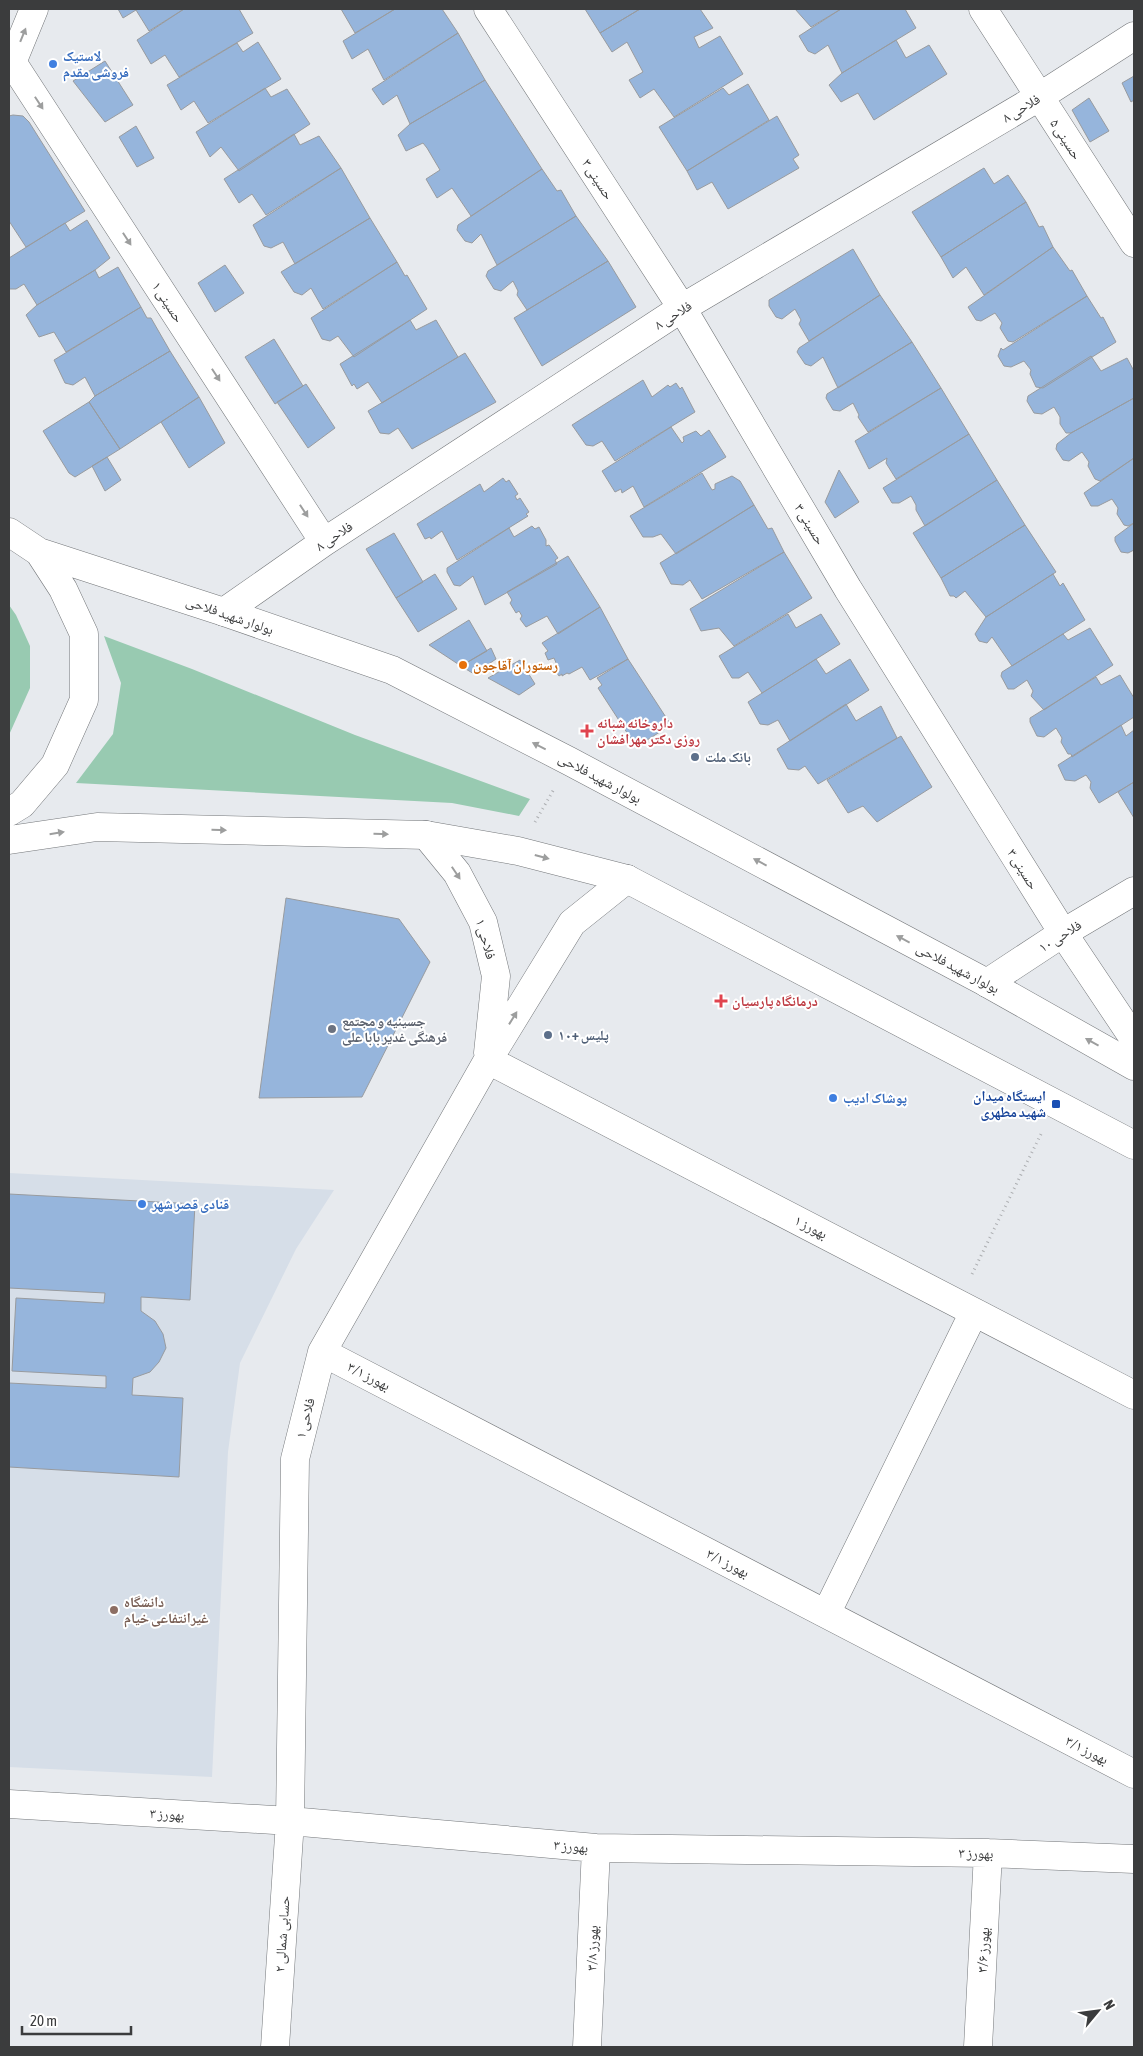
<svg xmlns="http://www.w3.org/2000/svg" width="1143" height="2056" font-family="'Asap Condensed','Noto Naskh Arabic',sans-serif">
	<rect width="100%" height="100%" fill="#e7eaee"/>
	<path fill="#d6dee8" d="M 9,1173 L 334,1190 L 296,1249 L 240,1363 L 228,1452 L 212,1777 L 9,1767 Z"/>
	<path fill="#98cab1" d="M 9,605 L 16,615 L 30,646 L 30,688 L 9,735 Z
		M 104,636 L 192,669 L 355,735 L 530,799 L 519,816 L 452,803 L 76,783 L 113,734 L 121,683 Z"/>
	<path fill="#96b5dc" stroke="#989b9f" d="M 118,9 L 184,9 L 149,31 L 136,10 L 123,18 Z
		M 184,9 L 239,9 L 253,33 L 179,77 L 165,55 L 151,64 L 137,40 Z
		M 341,9 L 395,9 L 355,33 Z
		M 395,9 L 442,9 L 458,33 L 384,80 L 368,49 L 352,59 L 343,41 Z
		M 585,9 L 640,9 L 600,33 Z
		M 640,9 L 700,9 L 713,28 L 694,37 L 699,48 L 720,36 L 743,74 L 674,117 L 654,89 L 640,98 L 629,80 L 643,72 L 627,42 L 612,52 L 600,33 Z
		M 795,9 L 841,9 L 811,27 Z
		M 841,9 L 905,9 L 916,28 L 842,73 L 828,45 L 815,54 L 808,51 L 799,36 Z
		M 458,33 L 485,80 L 410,124 L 397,95 L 383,105 L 372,89 Z
		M 896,40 L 906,58 L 929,45 L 947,74 L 874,120 L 858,93 L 841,102 L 829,85 L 842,73 Z
		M 258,42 L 281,79 L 208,123 L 194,101 L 181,110 L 167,85 L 237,43 L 243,52 Z
		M 105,61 L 133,105 L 105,122 L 73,81 Z
		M 1134,76 L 1134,100 L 1131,102 L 1122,83 Z
		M 485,80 L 542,169 L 471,216 L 452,188 L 437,198 L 426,179 L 440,170 L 427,148 L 423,143 L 406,151 L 398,135 L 410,124 Z
		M 748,84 L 769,120 L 687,171 L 659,127 L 723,88 L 729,95 Z
		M 265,88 L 271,97 L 287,89 L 310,124 L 239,171 L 221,147 L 210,157 L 196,132 Z
		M 1089,98 L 1109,131 L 1090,142 L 1072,110 Z
		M 13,115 L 23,116 L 29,122 L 85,211 L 26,247 L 9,221 L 9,116 Z
		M 777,116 L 799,155 L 793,159 L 799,168 L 728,209 L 712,182 L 697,190 L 687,171 Z
		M 136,126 L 154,158 L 137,167 L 119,137 Z
		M 294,134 L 300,145 L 319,136 L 341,168 L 266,215 L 252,194 L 239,203 L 224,179 Z
		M 341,168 L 370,218 L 295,264 L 283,242 L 271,248 L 264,246 L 253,225 Z
		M 984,168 L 994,184 L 1008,175 L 1026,202 L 941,257 L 912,212 Z
		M 542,169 L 557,191 L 561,190 L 576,216 L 497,265 L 481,234 L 472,243 L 465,241 L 457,230 L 458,225 Z
		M 1026,202 L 1039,227 L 1043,226 L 1053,247 L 984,295 L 966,267 L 953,278 L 941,257 Z
		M 576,216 L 608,261 L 527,310 L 517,295 L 518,291 L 513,281 L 501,291 L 494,289 L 486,276 L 488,271 Z
		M 370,218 L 397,262 L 323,309 L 311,288 L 302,295 L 294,292 L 281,272 Z
		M 87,220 L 110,258 L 95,270 L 37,305 L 24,284 L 16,289 L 9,289 L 9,258 L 65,223 L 70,231 Z
		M 1053,247 L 1070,271 L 1072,270 L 1087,296 L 1013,342 L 1008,341 L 1000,328 L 1002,323 L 995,313 L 981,321 L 976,320 L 968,307 Z
		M 853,249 L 880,295 L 809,341 L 799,324 L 801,320 L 795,309 L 782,319 L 776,317 L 769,306 L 769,300 Z
		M 608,261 L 636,307 L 542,366 L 514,318 Z
		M 397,262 L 405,276 L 407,275 L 427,309 L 354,357 L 338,336 L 330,341 L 322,339 L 311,318 Z
		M 225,265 L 244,293 L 215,312 L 198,283 Z
		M 118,267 L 141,307 L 66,352 L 54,332 L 39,337 L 26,315 L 37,305 L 95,270 L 99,278 Z
		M 880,295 L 912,342 L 838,388 L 823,357 L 811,366 L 805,364 L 797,352 L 799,348 Z
		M 1087,296 L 1101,318 L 1103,317 L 1116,342 L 1043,388 L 1036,387 L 1030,374 L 1031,370 L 1024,361 L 1011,367 L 1004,366 L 998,356 L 1001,348 L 1003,350 Z
		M 141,307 L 147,318 L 151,318 L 170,351 L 95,396 L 85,377 L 73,385 L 65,383 L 54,360 Z
		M 410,320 L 416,330 L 436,320 L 458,357 L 382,403 L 368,382 L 357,389 L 354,384 L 352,386 L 340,364 Z
		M 274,339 L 303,386 L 275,404 L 245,357 Z
		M 912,342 L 941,388 L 868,432 L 858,417 L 859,415 L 853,403 L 840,411 L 833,410 L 826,398 L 827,394 Z
		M 170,351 L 199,397 L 120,449 L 89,402 L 95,396 Z
		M 465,353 L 496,402 L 412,449 L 398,428 L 389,434 L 380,433 L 368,411 Z
		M 1091,356 L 1101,371 L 1127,358 L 1134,371 L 1134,398 L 1071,433 L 1066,433 L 1060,424 L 1060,417 L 1054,407 L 1042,414 L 1034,413 L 1027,401 L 1028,396 Z
		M 643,380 L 652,397 L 668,385 L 670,387 L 676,383 L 680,389 L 682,387 L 695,412 L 615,461 L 602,441 L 593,446 L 586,445 L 572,425 Z
		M 306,384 L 335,428 L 308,448 L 277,402 Z
		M 941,388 L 969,434 L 896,479 L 886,463 L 887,458 L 869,469 L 855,441 Z
		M 199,397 L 225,443 L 189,468 L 161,422 Z
		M 1134,398 L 1134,458 L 1100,481 L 1095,479 L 1088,466 L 1089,462 L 1082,452 L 1069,461 L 1063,460 L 1056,449 L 1057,444 L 1071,433 Z
		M 89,402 L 120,449 L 75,477 L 69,473 L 43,431 Z
		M 671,427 L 682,443 L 684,441 L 683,437 L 696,431 L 701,436 L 709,430 L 726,457 L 644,507 L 633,486 L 622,493 L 621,489 L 615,492 L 602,471 Z
		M 969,434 L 997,480 L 925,526 L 916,510 L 916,505 L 911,496 L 899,503 L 892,503 L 883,488 Z
		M 107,457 L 121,480 L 105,491 L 92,466 Z
		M 1134,458 L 1134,523 L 1128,526 L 1124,525 L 1117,514 L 1118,508 L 1112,499 L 1098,506 L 1091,506 L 1084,493 Z
		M 839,470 L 859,502 L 835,518 L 825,502 Z
		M 702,473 L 712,490 L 715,489 L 715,484 L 732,476 L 740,481 L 754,505 L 676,554 L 661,534 L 653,537 L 643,537 L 630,516 Z
		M 503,478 L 506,482 L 509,480 L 518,494 L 515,496 L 517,500 L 520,498 L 529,512 L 526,514 L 528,516 L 457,560 L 442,531 L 431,539 L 430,537 L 425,539 L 417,524 L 480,484 L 484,492 Z
		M 997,480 L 1025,525 L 941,578 L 913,533 Z
		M 754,505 L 768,529 L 772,528 L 784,552 L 702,599 L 690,580 L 683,585 L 671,584 L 660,563 Z
		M 1134,523 L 1134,550 L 1128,553 L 1121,552 L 1115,541 L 1115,537 Z
		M 1025,525 L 1056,572 L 986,617 L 965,591 L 956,598 L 954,596 L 950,596 L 941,578 Z
		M 532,526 L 535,529 L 539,527 L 546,540 L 546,546 L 549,545 L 558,558 L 555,560 L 557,564 L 485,605 L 473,576 L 460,586 L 454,585 L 447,572 L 447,568 L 509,528 L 514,537 Z
		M 394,533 L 423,582 L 396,598 L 366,549 Z
		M 784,552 L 812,598 L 734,646 L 719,628 L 701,631 L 690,609 Z
		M 568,556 L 600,607 L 558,634 L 547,616 L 526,627 L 520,619 L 522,616 L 519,611 L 516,613 L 510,603 L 512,600 L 507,592 Z
		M 435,574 L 457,609 L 418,632 L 396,598 Z
		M 1053,574 L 1060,586 L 1063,583 L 1085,620 L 1012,666 L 992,637 L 987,643 L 979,641 L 975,634 L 986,617 Z
		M 600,607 L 628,659 L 590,680 L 582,667 L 569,674 L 567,673 L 562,676 L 562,674 L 559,676 L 553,667 L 557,665 L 554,658 L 548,660 L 545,653 L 548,651 L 542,643 Z
		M 788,614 L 796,628 L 821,614 L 840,644 L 762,693 L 748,672 L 739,678 L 732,678 L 719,656 Z
		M 469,620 L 487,651 L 461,666 L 429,645 Z
		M 1090,628 L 1113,665 L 1044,710 L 1031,696 L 1033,691 L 1027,680 L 1014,689 L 1008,689 L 1001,676 L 1002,672 L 1063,634 L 1068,640 Z
		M 491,648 L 496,659 L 474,674 L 461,666 Z
		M 628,659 L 671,725 L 639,745 L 637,740 L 633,742 L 598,688 L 602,685 L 597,678 Z
		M 816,659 L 826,674 L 850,659 L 869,690 L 790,741 L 778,720 L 768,725 L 760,724 L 748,702 Z
		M 520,660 L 535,684 L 519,695 L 488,678 Z
		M 1120,675 L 1134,698 L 1134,717 L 1072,757 L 1071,754 L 1068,754 L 1061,742 L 1062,738 L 1056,728 L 1044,737 L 1037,736 L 1030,722 L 1030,718 L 1096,677 L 1101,685 Z
		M 846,704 L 856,721 L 881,706 L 897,738 L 818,784 L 805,766 L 799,770 L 788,769 L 777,749 Z
		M 1121,725 L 1126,736 L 1134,730 L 1134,782 L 1099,803 L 1090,788 L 1091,782 L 1086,775 L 1075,781 L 1065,780 L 1058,765 Z
		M 901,736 L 932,787 L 877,822 L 863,806 L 848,813 L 827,780 Z
		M 1134,782 L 1134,818 L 1118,792 Z
		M 286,898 L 399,919 L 430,962 L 362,1097 L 259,1098 Z
		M 9,1194 L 195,1204 L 190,1300 L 141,1297 L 141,1311 L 155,1321 L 163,1334 L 166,1348 L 159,1362 L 150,1372 L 133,1378 L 132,1395 L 183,1398 L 179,1477 L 9,1467 L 9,1383 L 106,1388 L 106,1376 L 12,1371 L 16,1298 L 104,1303 L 105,1293 L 9,1288 Z"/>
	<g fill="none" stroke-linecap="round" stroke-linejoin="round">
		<g stroke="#74777a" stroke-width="29">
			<path id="minor" d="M 488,9 L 682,308 L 848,589 L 1063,933 L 1134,1039
				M 983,9 L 1134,243
				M 12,62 L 324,542
				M 9,70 L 34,9
				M 224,612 L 324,542 L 682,308 L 1039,97 L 1134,36
				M 426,835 L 457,873 L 483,922 L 496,976 L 488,1053
				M 987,983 L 1063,933 L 1134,891
				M 488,1060 L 1134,1395
				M 322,1352 L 1134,1774
				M 826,1614 L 974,1312
				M 9,1804 L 290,1821 L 596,1848 L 988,1853 L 1134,1859
				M 275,2047 L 290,1821 L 295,1459 L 322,1352 L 488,1060 L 572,923 L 627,879
				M 587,2047 L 596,1848
				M 978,2047 L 988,1853"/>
		</g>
		<g stroke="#74777a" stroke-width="29">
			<path id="major" d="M 9,532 L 39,552 L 63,589 L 84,634 L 84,700 L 55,765 L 22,804 L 9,812
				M 39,552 L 224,612 L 392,670 L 569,761 L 987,983 L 1134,1066
				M 9,840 L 97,827 L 426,835 L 518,851 L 627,879 L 1134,1145"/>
		</g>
		<path stroke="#acaeb1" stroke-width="3" stroke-dasharray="1 4" stroke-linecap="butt" d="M 535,822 L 554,789
			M 972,1274 L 1041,1134"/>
		<use href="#minor" stroke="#fff" stroke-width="28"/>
		<use href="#major" stroke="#fff" stroke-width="28"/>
	</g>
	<defs><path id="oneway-solid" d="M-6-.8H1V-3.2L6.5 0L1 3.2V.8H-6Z" transform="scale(1.25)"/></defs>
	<g fill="#9d9e9e">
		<use href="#oneway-solid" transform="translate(23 35) rotate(-68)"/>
		<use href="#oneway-solid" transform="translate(39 103) rotate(57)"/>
		<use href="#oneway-solid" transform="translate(127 239) rotate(57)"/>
		<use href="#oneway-solid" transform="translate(216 375) rotate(57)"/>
		<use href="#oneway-solid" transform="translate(304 511) rotate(57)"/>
		<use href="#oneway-solid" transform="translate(539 746) rotate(-153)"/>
		<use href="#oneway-solid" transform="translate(219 830) rotate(1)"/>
		<use href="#oneway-solid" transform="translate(57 833) rotate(-9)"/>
		<use href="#oneway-solid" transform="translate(381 834) rotate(1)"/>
		<use href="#oneway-solid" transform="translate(542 857) rotate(15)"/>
		<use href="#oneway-solid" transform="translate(760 862) rotate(-152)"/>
		<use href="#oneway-solid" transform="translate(456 873) rotate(56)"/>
		<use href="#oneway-solid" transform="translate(903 939) rotate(-152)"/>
		<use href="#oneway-solid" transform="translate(513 1018) rotate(-58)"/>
		<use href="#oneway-solid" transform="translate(1092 1042) rotate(-151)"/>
	</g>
	<g fill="#3f7fe0" stroke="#fff" stroke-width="2">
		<circle cx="53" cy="64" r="5"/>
		<circle cx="833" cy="1098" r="5"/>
		<circle cx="142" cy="1204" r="5"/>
	</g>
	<circle fill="#e8710a" stroke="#fff" stroke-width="2" cx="463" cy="665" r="5"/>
	<g fill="#e0444e" stroke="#fff" stroke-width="2">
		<path d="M584.5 723.5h5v5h5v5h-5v5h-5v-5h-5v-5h5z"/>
		<path d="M718.5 993.5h5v5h5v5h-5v5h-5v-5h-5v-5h5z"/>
	</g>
	<g fill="#5c6f8a" stroke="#fff" stroke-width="2">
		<circle cx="695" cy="757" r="5"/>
		<circle cx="548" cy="1035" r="5"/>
	</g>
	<circle fill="#6b7280" stroke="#fff" stroke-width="2" cx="332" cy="1029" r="5"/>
	<rect fill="#1a4fb4" stroke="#fff" stroke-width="2" x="1051" y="1099" width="10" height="10" rx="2.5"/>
	<circle fill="#8d6e63" stroke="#fff" stroke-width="2" cx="114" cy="1610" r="5"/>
	<g text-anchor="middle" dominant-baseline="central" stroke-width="4" stroke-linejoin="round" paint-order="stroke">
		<g font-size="14" font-weight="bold" fill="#366cbe" stroke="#fff" text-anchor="start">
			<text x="63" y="56">لاستیک<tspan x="63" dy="16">فروشی مقدم</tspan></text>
			<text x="843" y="1098">پوشاک ادیب</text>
			<text x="152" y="1204">قنادی قصر شهر</text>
		</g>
		<g font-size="14" fill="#3b3c3d" stroke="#fff">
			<text transform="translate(1021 108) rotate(-31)">فلاحی ۸</text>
			<text transform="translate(1066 139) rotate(57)">حسینی ۵</text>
			<text transform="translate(598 179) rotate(57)">حسینی ۳</text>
			<text transform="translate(168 302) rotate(57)">حسینی ۱</text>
			<text transform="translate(673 315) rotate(-32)">فلاحی ۸</text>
			<text transform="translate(810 524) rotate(59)">حسینی ۳</text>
			<text transform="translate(334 536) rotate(-34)">فلاحی ۸</text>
			<text transform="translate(230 615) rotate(19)">بولوار شهید فلاحی</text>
			<text transform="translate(600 778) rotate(28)">بولوار شهید فلاحی</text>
			<text transform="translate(1023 869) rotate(58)">حسینی ۳</text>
			<text transform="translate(1060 936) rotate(-32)">فلاحی ۱۰</text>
			<text transform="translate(486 939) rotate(74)">فلاحی ۱</text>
			<text transform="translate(958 968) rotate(28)">بولوار شهید فلاحی</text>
			<text transform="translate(811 1227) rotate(27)">بهورز ۱</text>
			<text transform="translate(369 1376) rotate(27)">بهورز ۳/۱</text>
			<text transform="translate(305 1418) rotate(-76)">فلاحی ۱</text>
			<text transform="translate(728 1563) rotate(27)">بهورز ۳/۱</text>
			<text transform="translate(1087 1750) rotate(27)">بهورز ۳/۱</text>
			<text transform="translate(167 1814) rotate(3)">بهورز ۳</text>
			<text transform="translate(571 1846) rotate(5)">بهورز ۳</text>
			<text transform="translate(976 1853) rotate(1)">بهورز ۳</text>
			<text transform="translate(282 1934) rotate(-86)">حسابی شمالی ۲</text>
			<text transform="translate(592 1948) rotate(-88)">بهورز ۳/۸</text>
			<text transform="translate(983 1950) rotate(-87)">بهورز ۳/۶</text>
		</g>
		<g font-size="14" font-weight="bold" fill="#c56008" stroke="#fff" text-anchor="start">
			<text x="473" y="665">رستوران آقاجون</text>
		</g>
		<g font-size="14" font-weight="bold" fill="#be3a42" stroke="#fff" text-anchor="start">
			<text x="597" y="723">داروخانه شبانه<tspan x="597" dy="16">روزی دکتر مهرافشان</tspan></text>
			<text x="732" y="1001">درمانگاه پارسیان</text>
		</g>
		<g font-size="14" font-weight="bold" fill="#4e5e75" stroke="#fff" text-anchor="start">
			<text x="705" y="757">بانک ملت</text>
			<text x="558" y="1035">پلیس +۱۰</text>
		</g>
		<g font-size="14" font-weight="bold" fill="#5b616d" stroke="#fff" text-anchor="start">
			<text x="342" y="1021">جسینیه و مجتمع<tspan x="342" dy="16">فرهنگی غدیر بابا علی</tspan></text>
		</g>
		<g font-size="14" font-weight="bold" fill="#164399" stroke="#fff" text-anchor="end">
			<text x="1046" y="1096">ایستگاه میدان<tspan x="1046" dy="16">شهید مطهری</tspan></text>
		</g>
		<g font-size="14" font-weight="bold" fill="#785e54" stroke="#fff" text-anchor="start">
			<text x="124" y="1602">دانشگاه<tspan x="124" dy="16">غیرانتفاعی خیام</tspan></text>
		</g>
	</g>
	<rect width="1143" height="2056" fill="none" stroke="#3b3c3d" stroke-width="20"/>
	<g transform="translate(1098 2011) rotate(61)" stroke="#ffffff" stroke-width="4" paint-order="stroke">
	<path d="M0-4L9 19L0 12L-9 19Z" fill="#3b3c3d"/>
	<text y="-8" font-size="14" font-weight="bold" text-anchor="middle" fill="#3b3c3d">N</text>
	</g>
	<path d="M22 2026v8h109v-8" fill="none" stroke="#3b3c3d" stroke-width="2.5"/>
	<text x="30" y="2026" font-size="15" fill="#3b3c3d" stroke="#ffffff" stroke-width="4" paint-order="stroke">20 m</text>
</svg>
